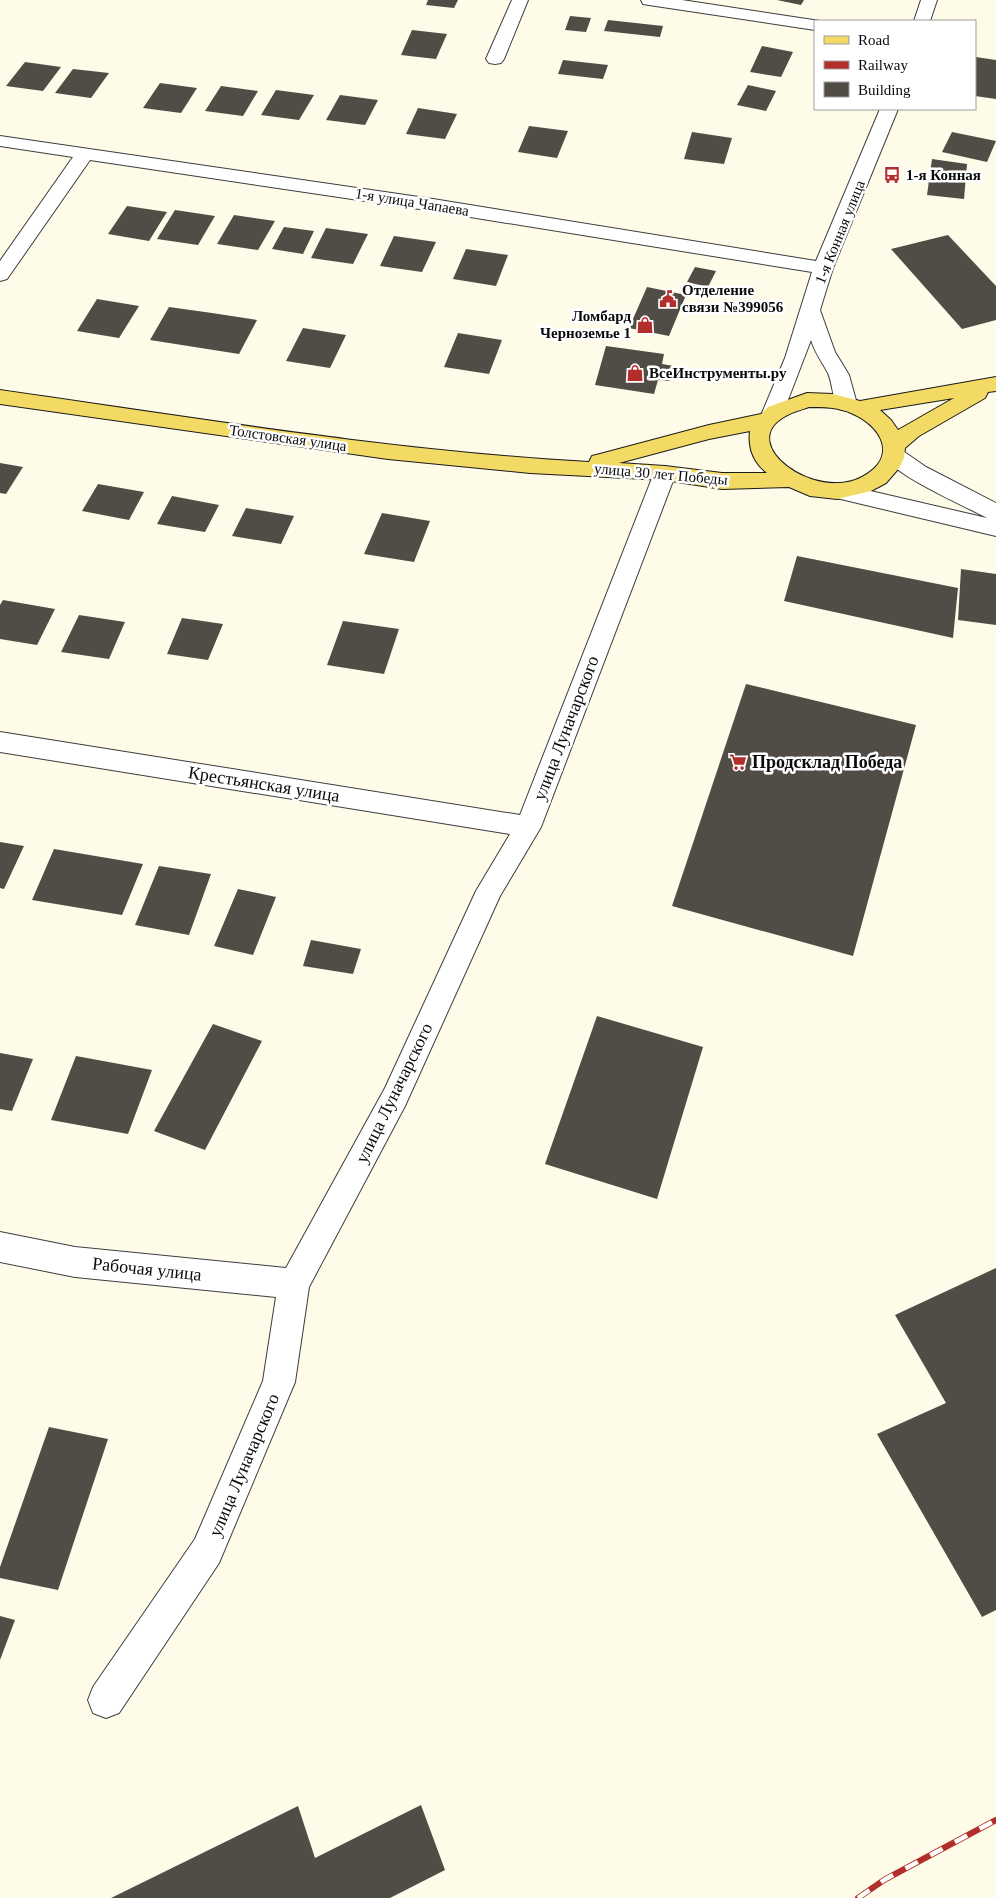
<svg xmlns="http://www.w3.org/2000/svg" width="996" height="1898" font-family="'Times New Roman',serif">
	<rect width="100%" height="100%" fill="#fefbe8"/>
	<path fill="#524c47" d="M 428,0 L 458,0 L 454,8 L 426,5 Z
		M 777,0 L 804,0 L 801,5 Z
		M 570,16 L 591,18 L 586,32 L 565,30 Z
		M 608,20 L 663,26 L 660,37 L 604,31 Z
		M 412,30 L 447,34 L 436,59 L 401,55 Z
		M 762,46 L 793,52 L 781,77 L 750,72 Z
		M 976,57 L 996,60 L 996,99 L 975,96 Z
		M 563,60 L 608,65 L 603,79 L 558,74 Z
		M 25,62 L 61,67 L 43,91 L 6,86 Z
		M 73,69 L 109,73 L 91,98 L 55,93 Z
		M 160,83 L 197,88 L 181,113 L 143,108 Z
		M 748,85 L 776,91 L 766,111 L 737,105 Z
		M 221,86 L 258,91 L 243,116 L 205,111 Z
		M 276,90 L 314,95 L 299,120 L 261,115 Z
		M 340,95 L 378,100 L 365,125 L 326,120 Z
		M 418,108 L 457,114 L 445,139 L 406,134 Z
		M 529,126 L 568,131 L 557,158 L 518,152 Z
		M 692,132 L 732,138 L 724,164 L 684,159 Z
		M 952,132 L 996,141 L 987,162 L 942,152 Z
		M 932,159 L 967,164 L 964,199 L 927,195 Z
		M 127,206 L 167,212 L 149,241 L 108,234 Z
		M 175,210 L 215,216 L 198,245 L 157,239 Z
		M 234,215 L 275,221 L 258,250 L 217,244 Z
		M 284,227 L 314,231 L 303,254 L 272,249 Z
		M 326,228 L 368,234 L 353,264 L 311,258 Z
		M 948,235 L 996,286 L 996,320 L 962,329 L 891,249 Z
		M 394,236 L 436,242 L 422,272 L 380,266 Z
		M 466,249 L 508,255 L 496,286 L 453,279 Z
		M 695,267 L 716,271 L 708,287 L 687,282 Z
		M 647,287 L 686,295 L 669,336 L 629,328 Z
		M 97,299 L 139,306 L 119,338 L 77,331 Z
		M 169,307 L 212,313 L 257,320 L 239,354 L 150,340 Z
		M 303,328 L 346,335 L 330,368 L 286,361 Z
		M 458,333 L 502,340 L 489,374 L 444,367 Z
		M 606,346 L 664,354 L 662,364 L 674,366 L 670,381 L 658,380 L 654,394 L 595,385 Z
		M 0,463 L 23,467 L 6,494 L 0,493 Z
		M 98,484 L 144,492 L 129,520 L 82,511 Z
		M 172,496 L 219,505 L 205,532 L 157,524 Z
		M 246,508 L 294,516 L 281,544 L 232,536 Z
		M 382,513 L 430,521 L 414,562 L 364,554 Z
		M 797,556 L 958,588 L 953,638 L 784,601 Z
		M 961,569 L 996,574 L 996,625 L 958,620 Z
		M 3,600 L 55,609 L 37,645 L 0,639 L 0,605 Z
		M 79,615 L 125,622 L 109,659 L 61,652 Z
		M 182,618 L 223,624 L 208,660 L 167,654 Z
		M 343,621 L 399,629 L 384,674 L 327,665 Z
		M 746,684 L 916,725 L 853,956 L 672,906 Z
		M 0,842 L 24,846 L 4,889 L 0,888 Z
		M 54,849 L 143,864 L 122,915 L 32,900 Z
		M 159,866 L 211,874 L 189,935 L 135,925 Z
		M 238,889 L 276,897 L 253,955 L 214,946 Z
		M 311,940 L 361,949 L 353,974 L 303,966 Z
		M 597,1016 L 703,1047 L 657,1199 L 545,1164 Z
		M 213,1024 L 262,1041 L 205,1150 L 154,1131 Z
		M 0,1053 L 33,1059 L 12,1111 L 0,1109 Z
		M 76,1056 L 152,1070 L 128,1134 L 51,1120 Z
		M 996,1268 L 996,1610 L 982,1617 L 877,1434 L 946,1403 L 895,1315 Z
		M 49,1427 L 108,1439 L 58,1590 L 0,1578 L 0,1567 Z
		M 0,1616 L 15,1620 L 0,1660 Z
		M 421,1805 L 445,1870 L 390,1898 L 111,1898 L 298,1806 L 315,1858 Z"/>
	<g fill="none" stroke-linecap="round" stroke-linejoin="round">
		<g stroke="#3d3d3d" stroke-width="2">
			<path id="minor" d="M 512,0 L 528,0 L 504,59 L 501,63 L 495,64 L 489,63 L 486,59 Z
				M 641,0 L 682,0 L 820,21 L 815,21 L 815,30 L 649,5 L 643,4 Z
				M 921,0 L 937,0 L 930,21 L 914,21 Z
				M 880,109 L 898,109 L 833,268 L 820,310 L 835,352 L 849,375 L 857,404 L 853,409 L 846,411 L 839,409 C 832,398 833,385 828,373 C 822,362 815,353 811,340 L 781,418 L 773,420 L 765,418 L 762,413 L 785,358 L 812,272 L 433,211 L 90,160 L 7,279 L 0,281 L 0,261 L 73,157 L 0,146 L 0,136 L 433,199 L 816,261 Z
				M 895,449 L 903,451 L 926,467 L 996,503 L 996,536 L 828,496 L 825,491 L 828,486 L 836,483 L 987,518 C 963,505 897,477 884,456 L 887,451 Z
				M 665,466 L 673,468 L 676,473 L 541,827 L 500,896 L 405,1106 L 309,1287 L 295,1382 L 219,1563 L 119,1713 L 106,1718 L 93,1713 L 88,1700 L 93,1687 L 195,1539 L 263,1381 L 276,1297 L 75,1277 L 0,1262 L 0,1232 L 75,1247 L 286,1268 L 385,1088 L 476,891 L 510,834 L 0,752 L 0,732 L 520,815 L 654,473 L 657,468 Z"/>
		</g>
		<g stroke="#1b1b1b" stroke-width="2">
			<path id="major" d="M 996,377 L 996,391 L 988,392 L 985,398 L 919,436 L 905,448 L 904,458 L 899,468 L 886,483 L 871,491 L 837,499 L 810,496 L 789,487 L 722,489 L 665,480 L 530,473 L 388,459 L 0,404 L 0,390 C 196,418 392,451 589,462 L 592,456 L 600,454 L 709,425 L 761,414 L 768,407 L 807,393 L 833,394 L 860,401 ZM 954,398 L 898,430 L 891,420 L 880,410 ZM 809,407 C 823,407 838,407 851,413 C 882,426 899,457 862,477 C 816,502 736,445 784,417 C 792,412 801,410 809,407 ZM 750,431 C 748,447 753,462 767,473 L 722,473 L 665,466 L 619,463 L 709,439 Z"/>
		</g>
		<use href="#minor" fill="#fff" fill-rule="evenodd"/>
		<use href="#major" fill="#f2da64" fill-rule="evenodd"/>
		<g stroke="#b32d2a" stroke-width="6">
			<path id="rail" d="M 858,1898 L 884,1880 L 996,1820"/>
		</g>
		<use href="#rail" stroke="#fff" stroke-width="4.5" stroke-dasharray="14" stroke-linecap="butt"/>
	</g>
	<defs>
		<g id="bus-bare" transform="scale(1.35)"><path d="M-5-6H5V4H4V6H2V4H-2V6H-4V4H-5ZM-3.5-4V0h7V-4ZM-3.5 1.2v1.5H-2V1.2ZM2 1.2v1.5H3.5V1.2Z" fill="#b32d2a" stroke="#fff" stroke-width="2.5" paint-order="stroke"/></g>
		<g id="civic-bare" transform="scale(1.35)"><path d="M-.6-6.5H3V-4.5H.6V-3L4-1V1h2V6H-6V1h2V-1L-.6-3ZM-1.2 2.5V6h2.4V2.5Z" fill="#b32d2a" stroke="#fff" stroke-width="2.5" paint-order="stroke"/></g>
		<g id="shop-bare" transform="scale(1.35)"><path d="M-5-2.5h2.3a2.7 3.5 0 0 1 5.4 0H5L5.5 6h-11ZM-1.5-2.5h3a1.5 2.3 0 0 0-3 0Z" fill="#b32d2a" stroke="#fff" stroke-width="2.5" paint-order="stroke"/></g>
		<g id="supermarket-bare" transform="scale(1.35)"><path d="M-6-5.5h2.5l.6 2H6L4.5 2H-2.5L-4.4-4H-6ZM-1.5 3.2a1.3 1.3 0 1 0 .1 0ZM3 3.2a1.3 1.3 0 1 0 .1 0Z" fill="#b32d2a" stroke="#fff" stroke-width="2.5" paint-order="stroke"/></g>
	</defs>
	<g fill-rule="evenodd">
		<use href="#bus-bare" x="892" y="175"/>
		<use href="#civic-bare" x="668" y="299"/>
		<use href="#shop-bare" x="645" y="325"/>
		<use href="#shop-bare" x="635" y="373"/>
		<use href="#supermarket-bare" x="738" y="762"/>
	</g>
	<g text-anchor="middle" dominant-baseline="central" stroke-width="5" stroke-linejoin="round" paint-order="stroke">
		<g font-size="15" font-weight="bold" fill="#0a0a0a" stroke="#fff" text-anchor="start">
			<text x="906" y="175">1-я Конная</text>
			<text x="682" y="290">Отделение<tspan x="682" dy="17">связи №399056</tspan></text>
			<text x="631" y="316" text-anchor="end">Ломбард<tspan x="631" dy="17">Черноземье 1</tspan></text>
			<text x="649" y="373">ВсеИнструменты.ру</text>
		</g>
		<g font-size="15" fill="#0a0a0a" stroke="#fff">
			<text transform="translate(412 202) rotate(9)">1-я улица Чапаева</text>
			<text transform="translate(840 232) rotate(-68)">1-я Конная улица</text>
			<text transform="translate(288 438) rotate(8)">Толстовская улица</text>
			<text transform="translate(661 474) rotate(5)">улица 30 лет Победы</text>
		</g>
		<g font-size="18" fill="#0a0a0a" stroke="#fff">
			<text transform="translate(566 728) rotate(-69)">улица Луначарского</text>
			<text transform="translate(264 784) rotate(9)">Крестьянская улица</text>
			<text transform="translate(394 1093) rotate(-64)">улица Луначарского</text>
			<text transform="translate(147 1269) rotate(6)">Рабочая улица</text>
			<text transform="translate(244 1465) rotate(-67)">улица Луначарского</text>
		</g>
		<g font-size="18" font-weight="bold" fill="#0a0a0a" stroke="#fff" text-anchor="start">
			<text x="752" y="762">Продсклад Победа</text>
		</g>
	</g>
	<rect x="814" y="20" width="162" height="90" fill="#ffffff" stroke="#9d9d9d"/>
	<rect x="824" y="36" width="25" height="8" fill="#f2da64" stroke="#9d9d9d"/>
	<text x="858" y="45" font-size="15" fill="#0a0a0a">Road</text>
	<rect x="824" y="61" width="25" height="8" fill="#b32d2a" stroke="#9d9d9d"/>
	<text x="858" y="70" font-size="15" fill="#0a0a0a">Railway</text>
	<rect x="824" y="82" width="25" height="15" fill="#524c47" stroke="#9d9d9d"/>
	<text x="858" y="95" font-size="15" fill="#0a0a0a">Building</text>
</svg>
